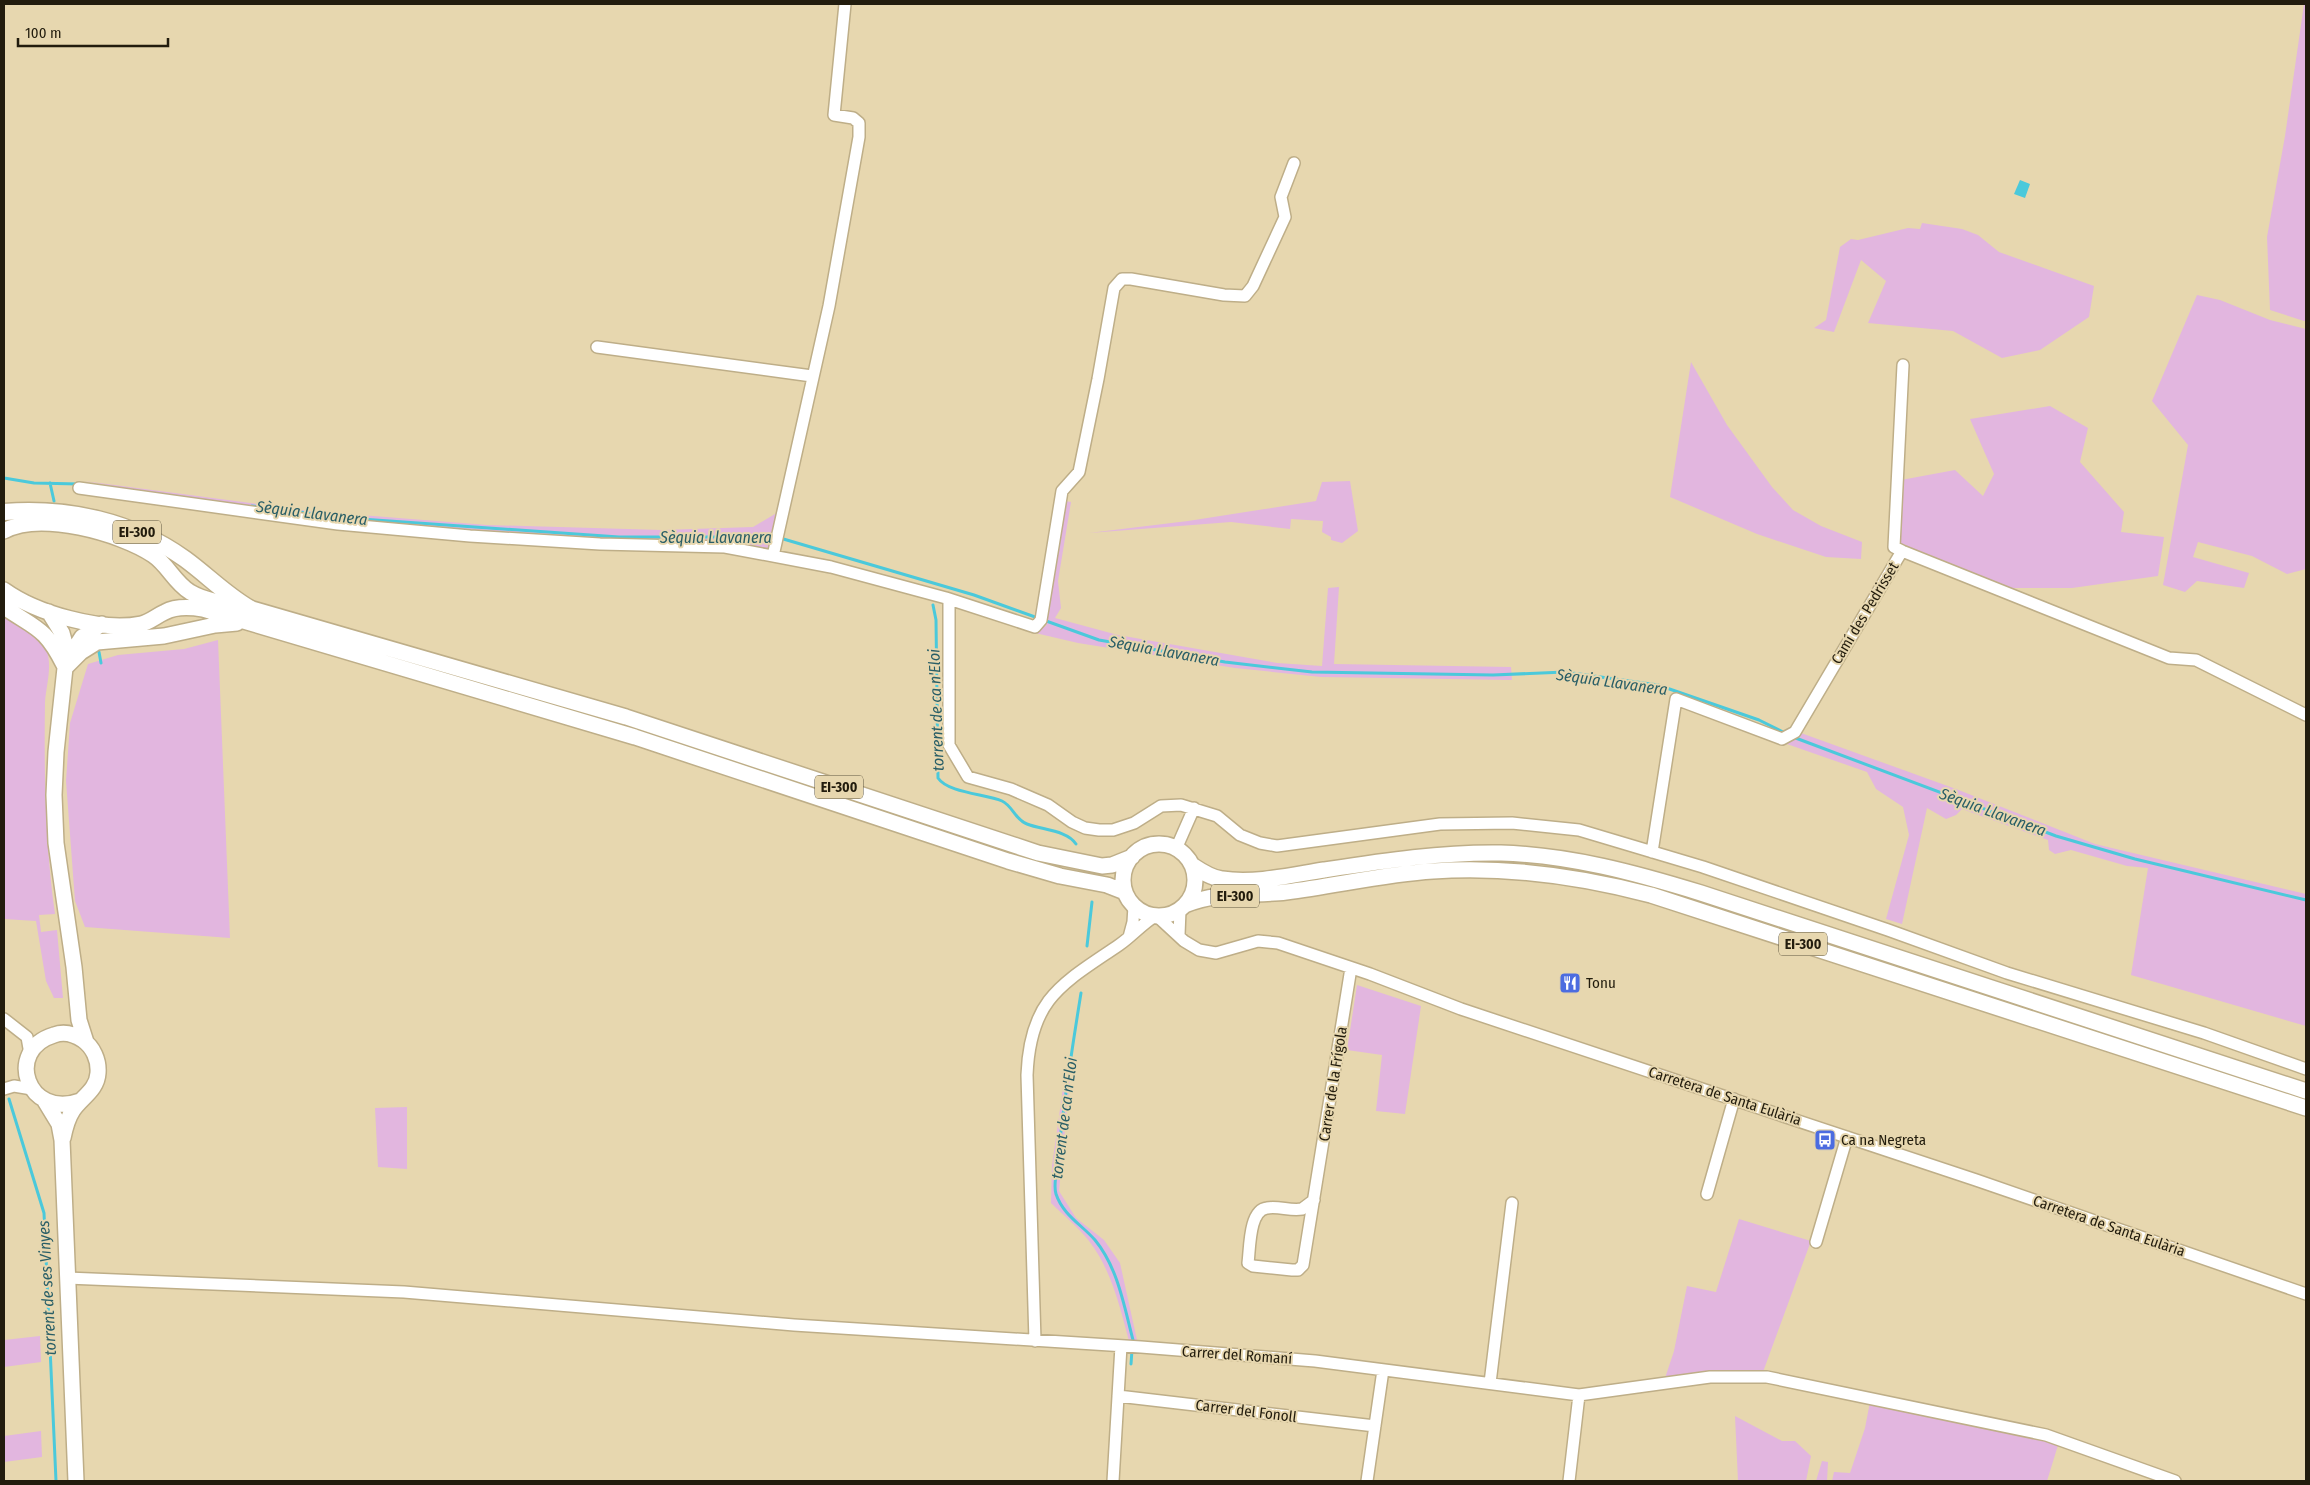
<svg xmlns="http://www.w3.org/2000/svg" width="2310" height="1485" font-family="'Fira Sans Condensed',sans-serif">
	<rect width="100%" height="100%" fill="#e7d7af"/>
	<path fill="#e2b6df" d="M 2304,4 L 2306,4 L 2306,321 L 2304,321 L 2270,310 L 2267,237 L 2285,136 Z
		M 1922,223 L 1962,229 L 1978,235 L 1999,252 L 2094,286 L 2089,317 L 2040,350 L 2002,358 L 1953,331 L 1868,323 L 1886,281 L 1861,260 L 1834,332 L 1814,328 L 1826,320 L 1840,247 L 1851,239 L 1858,240 L 1908,228 L 1920,229 Z
		M 2197,295 L 2220,300 L 2270,320 L 2306,329 L 2306,569 L 2287,574 L 2252,556 L 2198,542 L 2193,557 L 2249,573 L 2244,588 L 2197,581 L 2185,592 L 2163,585 L 2188,445 L 2152,401 Z
		M 1691,362 L 1727,425 L 1772,487 L 1793,510 L 1821,526 L 1862,542 L 1861,559 L 1826,557 L 1757,534 L 1670,497 Z
		M 2050,406 L 2088,428 L 2080,462 L 2124,512 L 2121,532 L 2164,537 L 2158,576 L 2072,588 L 2009,588 L 1898,544 L 1901,480 L 1955,470 L 1983,496 L 1994,474 L 1970,419 Z
		M 84,481 L 310,511 L 487,525 L 662,530 L 753,527 L 780,511 L 770,551 L 339,520 L 204,502 Z
		M 1350,481 L 1358,531 L 1342,543 L 1331,540 L 1331,537 L 1322,532 L 1323,521 L 1291,519 L 1290,529 L 1231,522 L 1089,533 L 1188,521 L 1316,501 L 1322,482 Z
		M 1065,501 L 1071,502 L 1058,581 L 1061,608 L 1055,618 L 1118,635 L 1277,663 L 1322,666 L 1328,588 L 1339,587 L 1334,664 L 1511,667 L 1512,680 L 1321,677 L 1235,668 L 1078,643 L 1031,632 L 1046,626 Z
		M 4,617 C 16,625 39,635 46,649 C 53,665 46,686 45,702 C 44,773 45,843 55,914 L 39,915 L 41,932 L 57,930 L 63,998 L 54,998 L 46,981 L 36,921 L 4,919 Z
		M 218,640 L 230,938 L 85,927 L 75,901 L 66,781 L 70,723 L 88,664 L 118,655 L 184,649 Z
		M 1801,733 L 1956,789 L 2095,844 L 2306,894 L 2306,1026 L 2131,975 L 2148,868 L 2127,866 L 2071,850 L 2055,854 L 2049,850 L 2048,840 L 1962,809 L 1956,815 L 1946,819 L 1927,808 L 1902,924 L 1886,919 L 1909,835 L 1903,807 L 1876,789 L 1867,772 L 1784,743 Z
		M 1357,985 L 1421,1006 L 1405,1114 L 1376,1111 L 1382,1055 L 1347,1050 Z
		M 1064,1081 L 1070,1081 L 1059,1191 L 1076,1218 L 1104,1240 L 1120,1263 L 1137,1340 L 1129,1341 C 1120,1307 1111,1269 1089,1241 C 1078,1227 1063,1215 1051,1203 L 1052,1166 Z
		M 407,1107 L 407,1169 L 378,1167 L 375,1108 Z
		M 1739,1219 L 1811,1241 L 1763,1372 L 1665,1378 L 1674,1351 L 1687,1286 L 1716,1292 Z
		M 40,1336 L 41,1362 L 4,1367 L 4,1340 Z
		M 1870,1402 L 2059,1442 L 2047,1481 L 1832,1481 L 1834,1472 L 1850,1473 L 1865,1428 Z
		M 1735,1416 L 1782,1441 L 1795,1441 L 1811,1456 L 1806,1481 L 1738,1481 Z
		M 41,1431 L 42,1457 L 4,1462 L 4,1436 Z
		M 1822,1461 L 1828,1462 L 1827,1481 L 1816,1481 Z"/>
	<path fill="#4bc9db" d="M 2020,180 L 2030,184 L 2025,198 L 2014,194 Z"/>
	<g fill="none" stroke-linecap="round" stroke-linejoin="round">
		<path stroke="#4bc9db" stroke-width="3" d="M 4,478 L 34,483 L 79,484
			M 50,483 L 54,501
			M 252,506 L 347,518 L 619,537 L 774,537
			M 780,538 L 974,595 L 1099,640 L 1225,662 L 1312,672 L 1493,675 L 1565,672 L 1658,685 L 1759,720 L 1785,733
			M 933,605 L 936,620 L 938,778 C 948,793 986,794 1002,801 C 1013,806 1015,820 1027,824 C 1042,830 1067,830 1076,844
			M 99,652 L 101,663
			M 1793,737 L 2056,836 L 2135,859 L 2306,900
			M 1087,946 L 1092,902
			M 1081,993 C 1072,1049 1063,1104 1058,1160 C 1057,1170 1053,1185 1056,1194 C 1063,1215 1082,1225 1095,1240 C 1118,1268 1124,1306 1133,1340
			M 9,1099 L 44,1213 L 56,1481
			M 1131,1364 L 1132,1350"/>
		<g stroke="#beae88" stroke-width="14">
			<path id="minor" d="M 597,347 L 812,376
				M 79,488 L 338,524 L 470,536 L 600,544 L 725,547 L 831,567 L 946,598 L 1035,627 L 1041,620 L 1062,491 L 1079,472 L 1098,379 L 1114,288 L 1122,279 L 1131,279 L 1224,295 L 1245,296 L 1253,286 L 1285,217 L 1281,197 L 1294,163
				M 1902,551 L 1894,547 L 1903,365
				M 773,556 L 829,306 L 859,137 L 859,123 L 853,118 L 834,115 L 845,4
				M 949,599 L 949,745 L 968,777 L 1011,789 L 1048,805 L 1072,822 L 1085,828 L 1099,830 L 1113,830 L 1134,823 L 1161,806 L 1181,805 L 1217,816 L 1240,835 L 1260,843 L 1277,846 L 1440,824 L 1512,823 L 1579,830 L 1703,867 L 1888,930 L 2007,973 L 2204,1033 L 2306,1069
				M 1176,849 L 1194,808
				M 1652,852 L 1676,699 L 1782,739 L 1795,732 L 1902,551 L 2169,658 L 2196,660 L 2306,715
				M 1158,917 L 1184,941 L 1199,950 L 1216,953 L 1258,941 L 1278,943 L 1370,974 L 1461,1009 L 1976,1180 L 2306,1294
				M 1179,935 L 1180,910
				M 1129,937 L 1133,922 L 1134,906
				M 4,1019 L 27,1037 L 30,1054
				M 4,1089 L 14,1086 L 32,1089
				M 1707,1194 L 1734,1099
				M 1314,1200 L 1302,1209 C 1290,1211 1279,1206 1267,1208 C 1249,1210 1250,1248 1248,1263 L 1253,1266 L 1292,1270 L 1298,1270 L 1303,1265 L 1351,968
				M 1816,1242 L 1847,1137
				M 67,1278 L 404,1292 L 794,1325 L 1141,1347 L 1315,1361 L 1579,1395 L 1710,1377 L 1767,1377 L 2046,1435 L 2175,1481
				M 1035,1341 L 1027,1075 C 1030,998 1062,984 1119,945 C 1132,936 1142,924 1155,916
				M 1490,1383 L 1512,1203
				M 1118,1396 L 1375,1426
				M 1113,1481 L 1121,1346
				M 1367,1481 L 1383,1370
				M 1569,1481 L 1579,1395"/>
		</g>
		<g stroke="#beae88" stroke-width="18">
			<path id="major" d="M 4,531 C 40,511 120,533 153,555 C 168,565 174,582 190,592 C 207,602 230,604 249,608 L 626,717 L 1038,853 L 1102,866 L 1112,865 L 1132,857
				M 4,590 C 36,613 101,632 141,624 C 150,622 156,616 165,612 C 176,606 190,607 203,609 L 635,737 L 1008,861 L 1060,876 L 1107,885 L 1125,892
				M 4,607 C 36,629 45,627 64,665
				M 49,612 L 62,633 L 65,644 L 65,668 L 56,752 L 54,795 L 56,843 L 74,967 L 79,1020 L 86,1042
				M 69,657 L 82,637 L 102,624
				M 65,668 L 81,652 L 97,642 L 164,636 L 215,625 L 237,623
				M1123 880a36 36 0 1 1 72 0a36 36 0 1 1-72 0Z
				M 1192,865 C 1201,871 1211,878 1222,879 C 1255,884 1292,875 1324,870 C 1383,861 1441,852 1501,853 C 1570,855 1636,873 1701,893 L 2306,1091
				M 1185,905 C 1217,891 1253,896 1286,892 C 1335,886 1384,874 1433,871 C 1508,866 1579,876 1651,895 L 2306,1108
				M 45,1101 L 59,1124 L 62,1140 L 76,1481
				M 63,1138 C 65,1128 67,1119 73,1110 C 82,1097 97,1090 98,1073 C 99,1060 93,1047 83,1040 C 74,1034 64,1031 54,1035 C 4,1050 27,1120 80,1101"/>
		</g>
		<g stroke="#beae88" stroke-width="19">
			<path id="highway" d="M 4,512 C 68,507 132,521 185,559 C 207,575 225,594 249,608"/>
		</g>
		<use href="#minor" stroke="#fff" stroke-width="11"/>
		<use href="#major" stroke="#fff" stroke-width="15"/>
		<use href="#highway" stroke="#fff" stroke-width="16"/>
	</g>
	<defs>
		<g id="restaurant-square" transform="scale(1.125)"><rect x="-9" y="-9" width="18" height="18" rx="4" fill="#4c6ce0" stroke="#e7d7af"/><path d="M-5-6h1v4h1v-4h1v4h1v-4h1v5L-1.5 .5V6h-2V.5L-5-1ZM5-6V6H3V1.5H1.5Q1.5-4 5-6Z" fill="#fff"/></g>
		<g id="bus-square" transform="scale(1.125)"><rect x="-9" y="-9" width="18" height="18" rx="4" fill="#4c6ce0" stroke="#e7d7af"/><path d="M-5-6H5V4H4V6H2V4H-2V6H-4V4H-5ZM-3.5-4V0h7V-4ZM-3.5 1.2v1.5H-2V1.2ZM2 1.2v1.5H3.5V1.2Z" fill="#fff"/></g>
	</defs>
	<g fill-rule="evenodd">
		<use href="#restaurant-square" x="1570" y="983"/>
		<use href="#bus-square" x="1825" y="1140"/>
	</g>
	<g text-anchor="middle" dominant-baseline="central" stroke-width="4" stroke-linejoin="round" paint-order="stroke">
		<g fill="#e7d7af" stroke="#5d543e" stroke-width="1">
			<rect x="113" y="520.5" width="48" height="23" rx="4"/>
			<rect x="815" y="775.5" width="48" height="23" rx="4"/>
			<rect x="1211" y="884.5" width="48" height="23" rx="4"/>
			<rect x="1779" y="932.5" width="48" height="23" rx="4"/>
		</g>
		<g font-size="14" font-weight="bold" fill="#221c0d">
			<text x="137" y="532">EI-300</text>
			<text x="839" y="787">EI-300</text>
			<text x="1235" y="896">EI-300</text>
			<text x="1803" y="944">EI-300</text>
		</g>
		<g font-size="15" fill="#221c0d" stroke="#e7d7af">
			<text transform="translate(1865 613) rotate(-59)">Camí des Pedrisset</text>
			<text transform="translate(1333 1084) rotate(-81)">Carrer de la Frígola</text>
			<text transform="translate(1725 1096) rotate(18)">Carretera de Santa Eulària</text>
			<text transform="translate(2109 1226) rotate(19)">Carretera de Santa Eulària</text>
			<text transform="translate(1237 1355) rotate(4)">Carrer del Romaní</text>
			<text transform="translate(1246 1411) rotate(7)">Carrer del Fonoll</text>
		</g>
		<g font-size="15" fill="#221c0d" stroke="#e7d7af" text-anchor="start">
			<text x="1586" y="983">Tonu</text>
			<text x="1841" y="1140">Ca na Negreta</text>
		</g>
		<g font-size="16" font-style="italic" fill="#295e66" stroke="#e7d7af">
			<text transform="translate(312 513) rotate(7)">Sèquia Llavanera</text>
			<text x="716" y="537">Sèquia Llavanera</text>
			<text transform="translate(1164 651) rotate(10)">Sèquia Llavanera</text>
			<text transform="translate(1612 682) rotate(8)">Sèquia Llavanera</text>
			<text transform="translate(936 710) rotate(-92)">torrent de ca n'Eloi</text>
			<text transform="translate(1993 812) rotate(20)">Sèquia Llavanera</text>
			<text transform="translate(1064 1118) rotate(-83)">torrent de ca n'Eloi</text>
			<text transform="translate(47 1288) rotate(-93)">torrent de ses Vinyes</text>
		</g>
	</g>
	<rect width="2310" height="1485" fill="none" stroke="#221c0d" stroke-width="10"/>
	<path d="M18 38v8h150v-8" fill="none" stroke="#221c0d" stroke-width="2.5"/>
	<text x="25" y="38" font-size="15" fill="#221c0d" stroke="#e7d7af" stroke-width="4" paint-order="stroke">100 m</text>
</svg>
